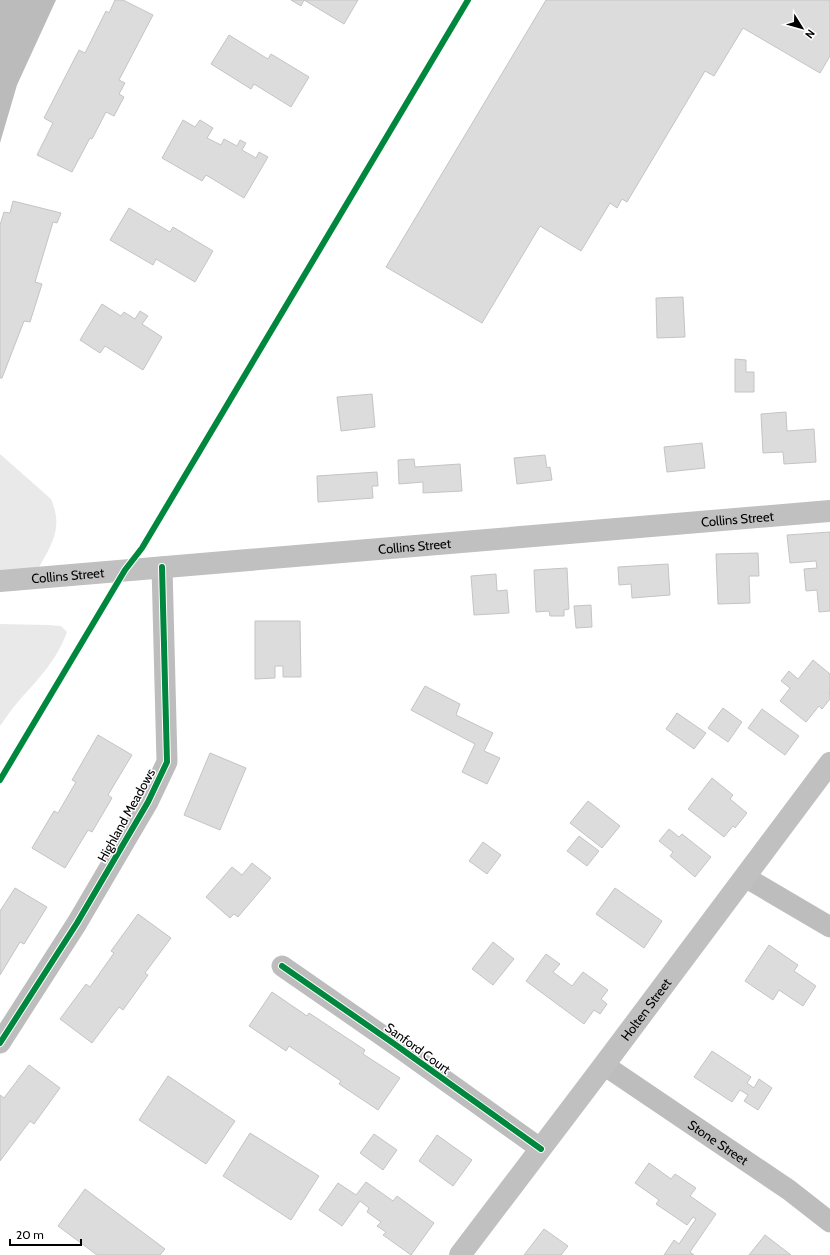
<svg xmlns="http://www.w3.org/2000/svg" width="830" height="1255" font-family="Cabin,sans-serif">
	<rect width="100%" height="100%" fill="#fff"/>
	<path fill="#e9e9e9" d="M 0,454 L 51,499 C 64,529 51,545 37,571 L 0,575 Z
		M 0,624 L 48,625 L 61,626 L 67,632 C 56,662 37,680 17,703 C 11,710 5,719 0,726 Z"/>
	<path fill="#bbb" d="M 0,0 L 56,0 L 17,85 L 0,143 Z"/>
	<path fill="#dcdcdc" stroke="#c4c4c4" d="M 115,0 L 123,0 L 153,15 L 119,80 L 125,83 L 119,94 L 124,97 L 114,116 L 106,112 L 92,139 L 90,138 L 72,172 L 37,155 L 53,123 L 44,118 L 79,50 L 85,53 L 106,11 L 109,13 Z
		M 291,0 L 358,0 L 344,24 L 304,0 L 301,6 Z
		M 546,0 L 830,0 L 830,56 L 820,73 L 743,28 L 714,76 L 705,71 L 627,202 L 622,199 L 617,208 L 610,203 L 581,251 L 540,226 L 482,323 L 386,267 Z
		M 229,35 L 268,59 L 271,54 L 309,77 L 291,107 L 254,84 L 251,89 L 211,64 Z
		M 183,120 L 195,127 L 200,120 L 213,128 L 207,138 L 221,145 L 224,139 L 237,146 L 240,140 L 246,143 L 242,150 L 256,158 L 259,152 L 268,157 L 244,198 L 206,175 L 202,181 L 162,158 Z
		M 13,201 L 61,213 L 57,223 L 53,222 L 35,282 L 42,284 L 30,322 L 24,321 L 2,378 L 0,378 L 0,225 L 4,212 L 10,213 Z
		M 129,208 L 170,232 L 173,227 L 213,251 L 195,282 L 156,259 L 153,265 L 110,240 Z
		M 683,297 L 685,337 L 657,338 L 656,298 Z
		M 102,304 L 121,316 L 124,312 L 135,319 L 140,311 L 148,316 L 142,324 L 162,337 L 143,370 L 105,346 L 100,353 L 80,340 Z
		M 735,359 L 746,360 L 746,372 L 754,372 L 754,392 L 735,392 Z
		M 372,394 L 375,427 L 341,431 L 337,397 Z
		M 786,412 L 787,431 L 814,429 L 816,462 L 784,464 L 783,452 L 763,453 L 761,414 Z
		M 702,443 L 705,468 L 667,472 L 664,447 Z
		M 545,455 L 547,468 L 550,467 L 552,480 L 517,484 L 514,458 Z
		M 414,459 L 415,467 L 460,464 L 462,491 L 423,493 L 423,482 L 399,484 L 398,460 Z
		M 377,472 L 378,486 L 372,486 L 373,498 L 318,502 L 317,476 Z
		M 830,532 L 830,611 L 819,612 L 817,590 L 806,591 L 804,569 L 817,568 L 816,561 L 790,563 L 787,535 Z
		M 758,553 L 759,576 L 749,576 L 750,603 L 718,604 L 716,554 Z
		M 668,564 L 670,595 L 632,598 L 631,584 L 619,585 L 618,567 Z
		M 567,568 L 569,609 L 564,610 L 564,616 L 550,616 L 549,611 L 536,612 L 534,570 Z
		M 496,574 L 497,591 L 507,590 L 509,613 L 474,615 L 471,576 Z
		M 591,605 L 592,627 L 576,628 L 574,606 Z
		M 255,621 L 300,621 L 301,677 L 283,677 L 283,666 L 275,666 L 275,678 L 255,679 Z
		M 813,660 L 830,674 L 830,691 L 829,693 L 830,694 L 830,699 L 822,709 L 819,706 L 806,722 L 780,701 L 790,688 L 781,681 L 789,671 L 798,679 Z
		M 425,686 L 460,704 L 456,715 L 493,733 L 484,751 L 500,758 L 487,784 L 462,772 L 475,744 L 411,710 Z
		M 723,708 L 742,722 L 728,742 L 708,728 Z
		M 762,709 L 799,736 L 785,755 L 748,728 Z
		M 677,713 L 706,733 L 694,749 L 666,729 Z
		M 98,735 L 132,755 L 108,795 L 112,798 L 92,832 L 88,830 L 65,868 L 32,848 L 54,811 L 58,813 L 76,782 L 72,780 Z
		M 210,753 L 246,768 L 220,830 L 184,815 Z
		M 712,778 L 733,795 L 730,799 L 747,813 L 735,828 L 733,826 L 724,837 L 688,809 Z
		M 588,801 L 620,826 L 602,848 L 570,823 Z
		M 669,829 L 679,837 L 682,834 L 711,857 L 695,877 L 670,856 L 673,852 L 659,841 Z
		M 579,836 L 599,851 L 587,866 L 567,851 Z
		M 483,842 L 501,855 L 487,874 L 469,861 Z
		M 252,863 L 271,878 L 238,917 L 234,914 L 230,918 L 206,897 L 232,867 L 242,875 Z
		M 15,888 L 47,907 L 24,944 L 20,942 L 0,975 L 0,911 Z
		M 615,888 L 662,921 L 644,948 L 596,914 Z
		M 138,914 L 171,938 L 145,973 L 148,975 L 123,1010 L 119,1007 L 92,1043 L 60,1019 L 86,984 L 90,987 L 114,953 L 111,951 Z
		M 493,942 L 514,959 L 493,985 L 472,969 Z
		M 769,945 L 798,965 L 794,971 L 816,986 L 803,1006 L 779,990 L 773,1000 L 745,981 Z
		M 546,954 L 560,964 L 553,972 L 572,986 L 583,972 L 608,990 L 601,999 L 607,1004 L 600,1014 L 594,1010 L 584,1024 L 526,981 Z
		M 272,992 L 307,1016 L 309,1013 L 365,1050 L 363,1054 L 400,1078 L 378,1110 L 339,1084 L 341,1081 L 289,1046 L 286,1051 L 249,1026 Z
		M 712,1051 L 751,1077 L 747,1083 L 754,1088 L 759,1079 L 772,1088 L 758,1110 L 744,1101 L 748,1095 L 740,1090 L 732,1102 L 694,1077 Z
		M 29,1065 L 60,1088 L 34,1124 L 30,1121 L 0,1161 L 0,1095 L 4,1098 Z
		M 168,1076 L 235,1121 L 206,1164 L 139,1120 Z
		M 250,1133 L 319,1176 L 291,1220 L 223,1176 Z
		M 374,1134 L 397,1150 L 383,1170 L 360,1153 Z
		M 437,1135 L 472,1160 L 453,1186 L 419,1161 Z
		M 649,1163 L 671,1179 L 675,1174 L 696,1188 L 690,1196 L 716,1214 L 690,1252 L 694,1255 L 664,1255 L 674,1240 L 679,1244 L 696,1219 L 693,1217 L 687,1225 L 656,1204 L 659,1200 L 635,1183 Z
		M 366,1182 L 393,1201 L 397,1196 L 434,1223 L 411,1255 L 383,1235 L 386,1232 L 377,1226 L 381,1222 L 367,1212 L 369,1208 L 360,1201 L 342,1226 L 319,1210 L 338,1183 L 356,1195 Z
		M 85,1189 L 165,1249 L 160,1255 L 97,1255 L 58,1226 Z
		M 544,1229 L 568,1246 L 561,1255 L 524,1255 Z
		M 765,1235 L 791,1255 L 749,1255 Z"/>
	<g fill="none" stroke-linecap="round" stroke-linejoin="round">
		<g stroke="#bdbdbd" stroke-width="21">
			<path d="M 745,877 L 830,927"/>
			<path d="M 282,966 L 393,1043 L 541,1149"/>
			<path d="M 0,1043 L 77,923 L 148,802 L 167,762 L 162,567"/>
			<path id="s1" d="M 604,1065 L 789,1190 L 830,1222"/>
		</g>
		<g stroke="#c0c0c0" stroke-width="22">
			<path id="s2" d="M 0,581 L 830,511"/>
			<path id="s3" d="M 460,1255 L 604,1065 L 830,763"/>
		</g>
		<g stroke="#fff" stroke-width="8">
			<path id="cycleway" d="M 0,780 L 125,570 L 142,548 L 468,0
				M 282,966 L 393,1043 L 541,1149
				M 0,1043 L 77,923 L 148,802 L 167,762 L 162,567"/>
		</g>
		<use href="#cycleway" stroke="#00873e" stroke-width="6"/>
	</g>
	<g text-anchor="middle" dominant-baseline="central" stroke-width="3" stroke-linejoin="round" paint-order="stroke">
		<g font-size="13" fill="#000" stroke="#fff">
			<text stroke="none"><textPath href="#s2" startOffset="740">Collins Street</textPath></text>
			<text stroke="none"><textPath href="#s2" startOffset="416">Collins Street</textPath></text>
			<text stroke="none"><textPath href="#s2" startOffset="68">Collins Street</textPath></text>
			<text transform="translate(126 815) rotate(-61)">Highland Meadows</text>
			<text stroke="none"><textPath href="#s3" startOffset="308">Holten Street</textPath></text>
			<text transform="translate(418 1048) rotate(36)">Sanford Court</text>
			<text stroke="none"><textPath href="#s1" startOffset="138">Stone Street</textPath></text>
		</g>
	</g>
	<g transform="translate(802 28) rotate(127)" stroke="#ffffff" stroke-width="3" paint-order="stroke">
	<path d="M0-3L7 15L0 10L-7 15Z" fill="#000000"/>
	<text y="-6" font-size="11" font-weight="bold" text-anchor="middle" fill="#000000">N</text>
	</g>
	<path d="M10 1239v6h71v-6" fill="none" stroke="#000000" stroke-width="2"/>
	<text x="16" y="1239" font-size="12" fill="#000000" stroke="#ffffff" stroke-width="3" paint-order="stroke">20 m</text>
</svg>
